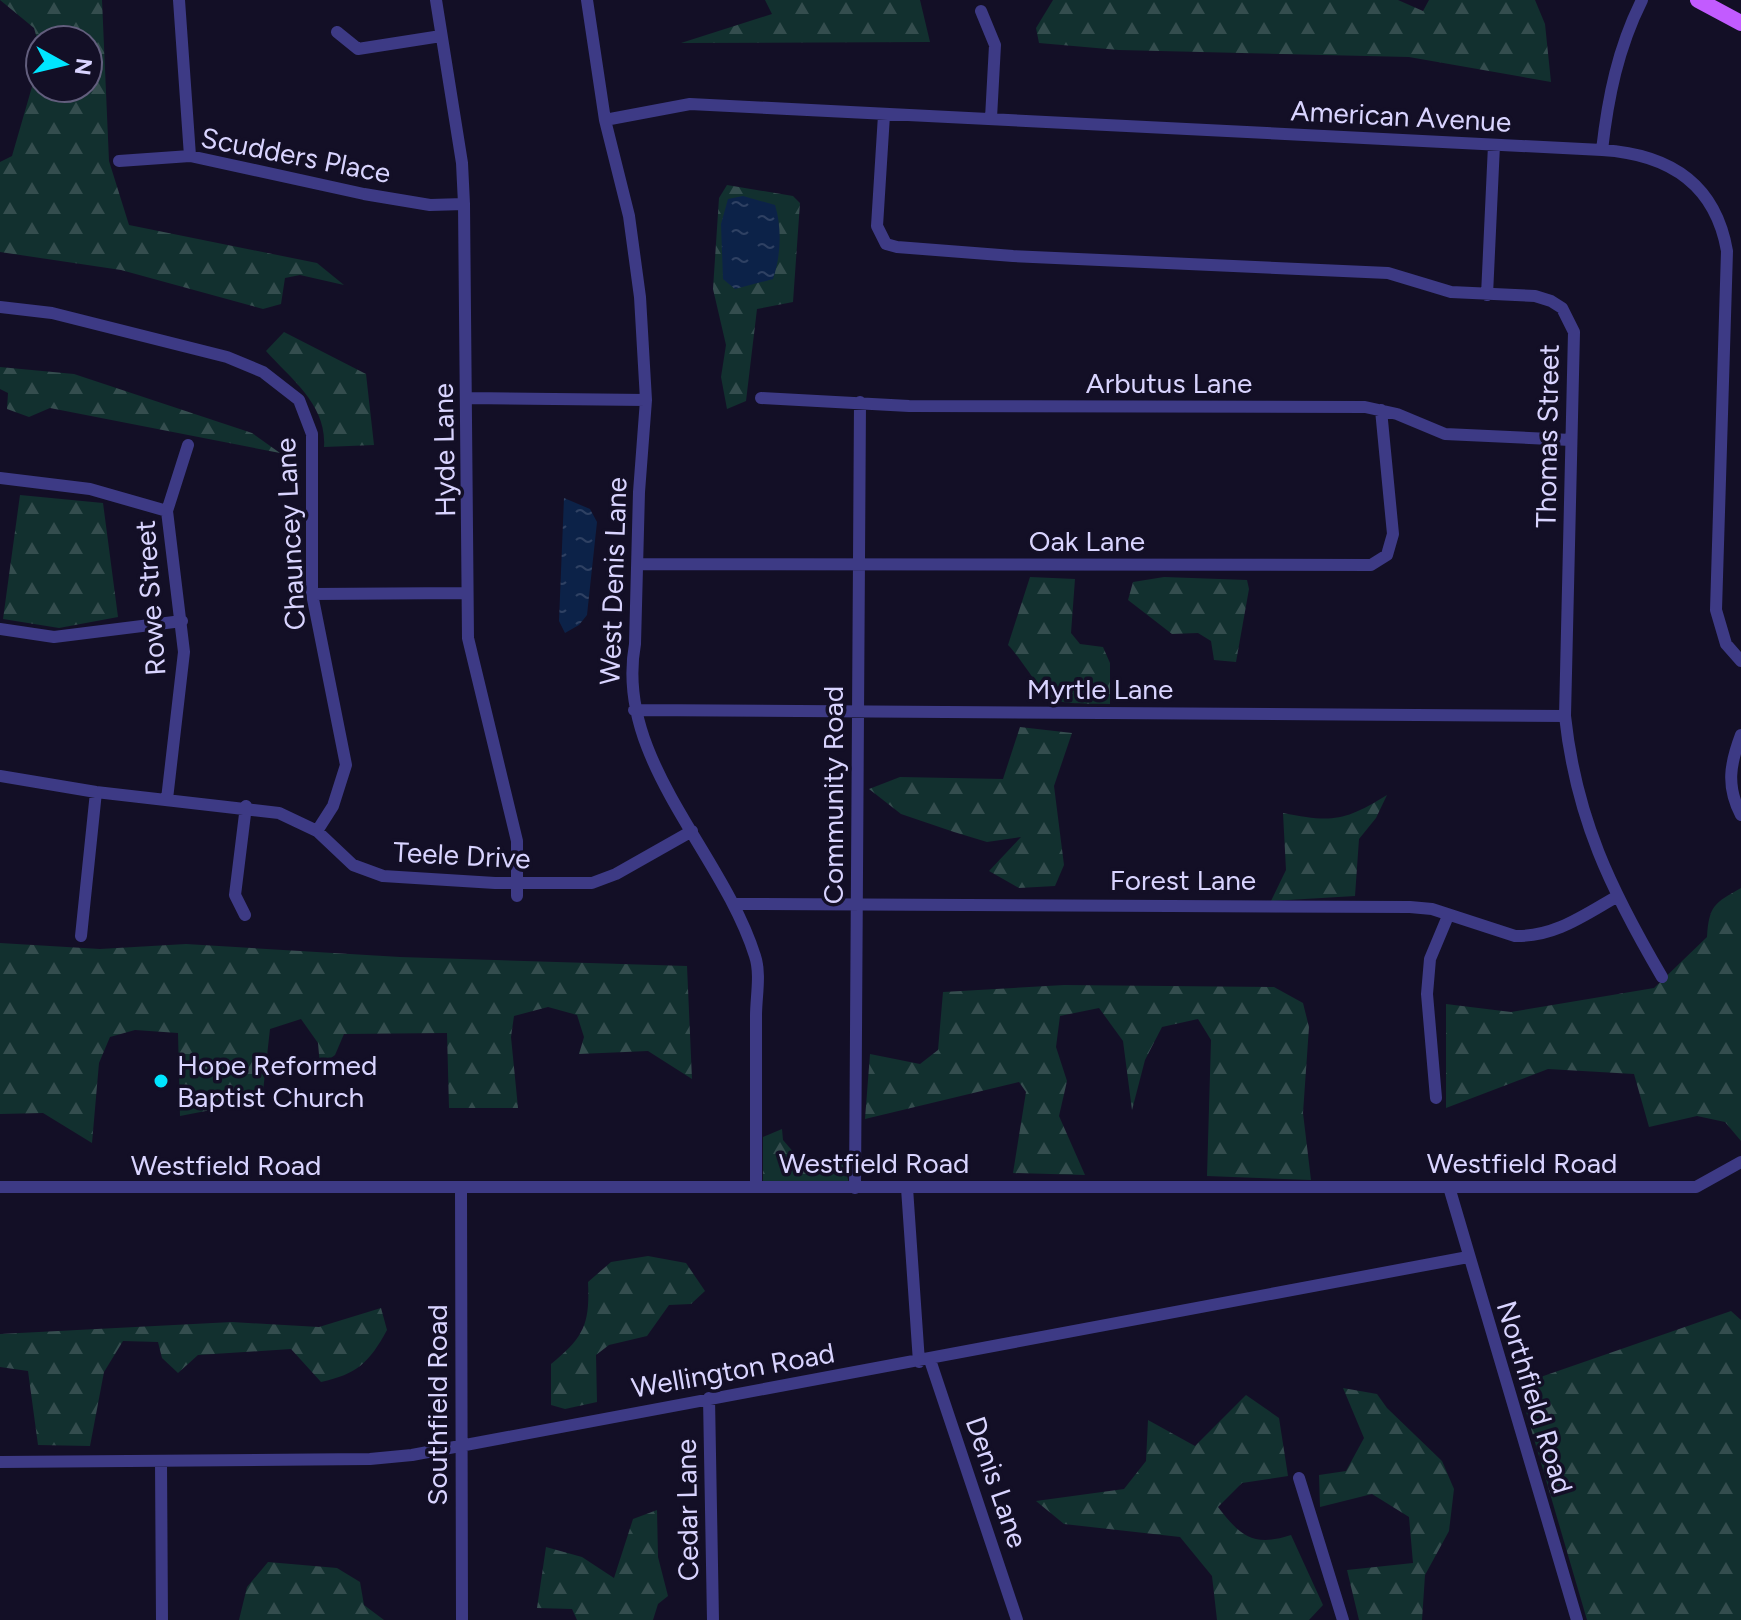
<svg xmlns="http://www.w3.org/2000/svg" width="1741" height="1620" font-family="Figtree,sans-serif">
	<defs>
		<pattern id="forest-firs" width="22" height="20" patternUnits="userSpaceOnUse" patternTransform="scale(2)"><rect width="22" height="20" fill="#12302f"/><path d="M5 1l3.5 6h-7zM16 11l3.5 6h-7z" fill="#344d4e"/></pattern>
		<pattern id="water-ripples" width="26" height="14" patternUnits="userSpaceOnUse" patternTransform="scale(2)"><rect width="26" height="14" fill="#0c2248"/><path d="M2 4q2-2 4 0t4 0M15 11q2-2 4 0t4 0" fill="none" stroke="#2f4163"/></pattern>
	</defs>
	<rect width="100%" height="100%" fill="#130f26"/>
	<path fill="url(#forest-firs)" d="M 0,0 L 102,0 L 109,161 L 129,225 L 317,263 L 344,285 L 300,275 L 285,278 L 281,304 L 263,309 L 121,270 L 0,252 L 0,162 L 12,156 L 40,59 L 40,88 L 88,88 L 88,40 L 40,40 L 40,49 L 34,28 Z
		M 765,0 L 920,0 L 930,42 L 681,43 L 772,14 Z
		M 1053,0 L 1398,0 L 1423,11 L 1429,0 L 1535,0 L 1545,24 L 1551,82 L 1409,57 L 1119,50 L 1039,43 L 1036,28 Z
		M 727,185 L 793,196 L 800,203 L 793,302 L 757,309 L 746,401 L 727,409 L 721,377 L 726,345 L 713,289 L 719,198 Z
		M 284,332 L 366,374 L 374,445 L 324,447 C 327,405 292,380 266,351 Z
		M 0,367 L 74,374 L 252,433 L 280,453 L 50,408 L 29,417 L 7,409 L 8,393 L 0,389 Z
		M 20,495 L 103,503 L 118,617 L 59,628 L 3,619 Z
		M 1030,577 L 1075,579 L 1071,633 L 1080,644 L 1103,647 L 1110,663 L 1110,704 C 1094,703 1074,705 1059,701 C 1040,695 1023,660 1008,645 Z
		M 1164,577 L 1247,580 L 1249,589 L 1236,662 L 1214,660 L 1211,641 L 1198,633 L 1172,634 L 1128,600 L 1133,582 Z
		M 1020,727 L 1072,733 L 1054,786 L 1064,865 L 1055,886 L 1019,888 L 989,871 L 1021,837 L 987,842 L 954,832 L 901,814 L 869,789 L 900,777 L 1003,779 Z
		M 1387,795 L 1376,818 L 1359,839 L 1355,896 L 1271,901 L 1286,870 L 1283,813 C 1332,823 1345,821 1387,795 Z
		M 1741,888 L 1741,1141 L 1725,1122 L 1697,1116 L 1649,1127 L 1634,1074 L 1548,1069 L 1446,1108 L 1446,1004 L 1511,1012 L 1654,988 L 1707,937 C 1709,906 1714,903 1741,888 Z
		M 0,943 L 100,949 L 186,944 L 400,957 L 687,966 L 692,1079 L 648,1051 L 579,1054 L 584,1037 L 577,1015 L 548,1007 L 514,1016 L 511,1037 L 518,1108 L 449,1108 L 447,1033 L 344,1034 L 335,1055 L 320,1066 L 318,1043 L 301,1019 L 270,1029 L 262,1100 L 180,1116 L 178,1033 L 135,1030 L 110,1037 L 99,1063 L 92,1143 L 43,1113 L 0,1114 Z
		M 1064,985 L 1274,987 L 1303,1003 L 1309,1027 L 1303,1113 L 1311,1180 L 1207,1176 L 1211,1040 L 1198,1019 L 1162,1027 L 1145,1060 L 1132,1110 L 1123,1041 L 1099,1008 L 1060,1016 L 1056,1047 L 1067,1081 L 1059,1116 L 1085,1175 L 1013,1173 L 1026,1092 L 1019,1082 L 865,1119 L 870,1054 L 920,1064 L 938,1050 L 943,992 Z
		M 782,1129 L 783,1140 L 802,1162 L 842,1159 L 849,1183 L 763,1182 L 763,1137 Z
		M 648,1256 L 686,1263 L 705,1291 L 691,1304 L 669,1305 L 647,1336 L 609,1345 L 596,1355 L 597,1402 L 565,1409 L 551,1405 L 551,1364 C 584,1337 590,1324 588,1282 L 611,1262 Z
		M 381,1308 L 387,1330 C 369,1363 357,1374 321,1382 L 291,1349 L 198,1355 L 178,1373 L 162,1358 L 158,1342 L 123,1341 L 104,1372 L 90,1446 L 38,1445 L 28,1371 L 0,1367 L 0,1334 L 232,1322 L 319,1327 Z
		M 1731,1311 L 1741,1320 L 1741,1620 L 1587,1620 L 1522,1398 L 1529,1381 Z
		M 1343,1388 L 1377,1394 L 1387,1408 L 1442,1461 L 1454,1489 L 1449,1531 L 1425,1575 L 1422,1620 L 1359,1620 L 1347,1570 L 1413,1563 L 1409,1517 L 1372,1494 L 1320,1507 L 1319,1475 L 1346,1471 L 1364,1438 Z
		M 1246,1395 L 1279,1418 L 1288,1476 L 1242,1483 L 1218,1507 C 1241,1537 1254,1547 1291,1535 L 1323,1605 L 1309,1620 L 1217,1620 L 1212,1576 L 1180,1537 L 1064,1524 L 1036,1501 L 1124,1489 L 1146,1461 L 1148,1420 L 1195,1446 Z
		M 657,1510 L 658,1557 L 668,1596 L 658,1604 L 653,1620 L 577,1620 L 572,1609 L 537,1608 L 546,1547 L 582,1557 L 614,1578 L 633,1519 Z
		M 268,1562 L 337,1568 L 360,1582 L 364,1605 L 384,1620 L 239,1620 L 247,1587 Z"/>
	<path fill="url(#water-ripples)" d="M 743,196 L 775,205 C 782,227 781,256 773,279 L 735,289 L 723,279 L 721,224 L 728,199 Z
		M 564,498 L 590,509 L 597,522 L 587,615 L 579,625 L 565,633 L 559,621 Z"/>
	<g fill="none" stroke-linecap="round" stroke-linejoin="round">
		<path stroke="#3d3a85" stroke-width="12" d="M 179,0 L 190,156
			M 436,0 L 462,163 L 464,204 L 468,638 L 517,841 L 517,896
			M 587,0 L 605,120 L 629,216 L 640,297 L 646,400 L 639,492 L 635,644 C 614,759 722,851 755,956 C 761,974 756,997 756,1016 C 756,1073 756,1130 756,1187
			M 981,11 L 995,45 L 991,118
			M 337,32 L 358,49 L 441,36
			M 884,115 L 877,226 L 886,244 L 897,247 L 1013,256 L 1388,273 L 1451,292 L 1535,296 L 1551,301 L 1562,308 L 1574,332 L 1565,716 C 1576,818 1611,890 1662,977
			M 605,120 L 690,104 L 1602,150 C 1667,154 1715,182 1727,251 L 1716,610 L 1726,644 L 1741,661
			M 1602,150 C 1608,97 1618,48 1642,0
			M 119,161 L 190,156 L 364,194 L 430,205 L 464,204
			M 1487,295 L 1494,145
			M 0,307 L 52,313 L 227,357 L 263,372 L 299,400 L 312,434 L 312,594 L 346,765 L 333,806 L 317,831
			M 467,398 L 646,400
			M 761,398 L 909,406 L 1365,407 L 1397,414 L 1445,434 L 1571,440
			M 0,478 L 90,489 L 167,511
			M 638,564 L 1371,565 L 1387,555 L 1393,534 L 1381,410
			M 312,594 L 467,593
			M 0,629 L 54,637 L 182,621
			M 634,710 L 1565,716
			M 1741,735 C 1730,764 1726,786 1741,815
			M 0,776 L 96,792 L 279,813 L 317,831 L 353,865 L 383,876 L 495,883 L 592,883 L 616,874 L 692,831
			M 167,799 L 184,652 L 167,511 L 188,445
			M 736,904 L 1410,907 L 1432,909 L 1515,936 C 1554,937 1583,916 1616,897
			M 245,915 L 235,895 L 246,806
			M 81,936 L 96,792
			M 1436,1098 L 1427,994 L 1430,959 L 1448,916
			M 0,1187 L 1696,1187 L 1741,1162
			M 1449,1187 L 1577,1620
			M 855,1188 L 860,402
			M 907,1188 L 919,1362
			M 461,1190 L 462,1620
			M 930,1360 L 1017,1620
			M 709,1398 L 713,1620
			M 0,1462 L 370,1459 L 412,1455 L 1468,1257
			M 161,1462 L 162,1620
			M 1299,1478 L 1343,1620"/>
		<path stroke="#c25bff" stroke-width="16" d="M 1698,0 L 1741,23"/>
	</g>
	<circle fill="#00e5ff" stroke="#130f26" stroke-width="3" cx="161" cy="1081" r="8"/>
	<g text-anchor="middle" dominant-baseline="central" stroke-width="7" stroke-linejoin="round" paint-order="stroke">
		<g font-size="28" fill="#d9d4ff" stroke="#130f26">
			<text transform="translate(1401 116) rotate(3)">American Avenue</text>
			<text transform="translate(296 155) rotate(11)">Scudders Place</text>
			<text x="1169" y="383">Arbutus Lane</text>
			<text transform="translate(1547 436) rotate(-89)">Thomas Street</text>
			<text transform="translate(444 450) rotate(-91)">Hyde Lane</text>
			<text transform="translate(290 534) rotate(-93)">Chauncey Lane</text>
			<text x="1087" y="541">Oak Lane</text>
			<text transform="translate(613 581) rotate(-88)">West Denis Lane</text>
			<text transform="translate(150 598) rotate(-94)">Rowe Street</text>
			<text x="1100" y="689">Myrtle Lane</text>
			<text transform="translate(833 795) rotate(-90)">Community Road</text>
			<text transform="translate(462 855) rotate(3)">Teele Drive</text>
			<text x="1183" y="880">Forest Lane</text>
			<text x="874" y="1163">Westfield Road</text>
			<text x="1522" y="1163">Westfield Road</text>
			<text x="226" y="1165">Westfield Road</text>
			<text transform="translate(733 1370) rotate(-10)">Wellington Road</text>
			<text transform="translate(1535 1397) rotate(73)">Northfield Road</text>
			<text transform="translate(437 1405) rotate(-90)">Southfield Road</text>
			<text transform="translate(997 1482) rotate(71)">Denis Lane</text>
			<text transform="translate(687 1510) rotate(-91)">Cedar Lane</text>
		</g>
		<g font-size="28" fill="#d9d4ff" stroke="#130f26" text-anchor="start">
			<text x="177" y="1065">Hope Reformed<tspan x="177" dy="32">Baptist Church</tspan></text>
		</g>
	</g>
	<g transform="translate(64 64) rotate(98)"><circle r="38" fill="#130f26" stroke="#625e7d" stroke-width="2"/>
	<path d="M0-6L14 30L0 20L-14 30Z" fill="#00e5ff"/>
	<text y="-12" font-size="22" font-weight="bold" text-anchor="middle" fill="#d9d4ff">N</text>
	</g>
</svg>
